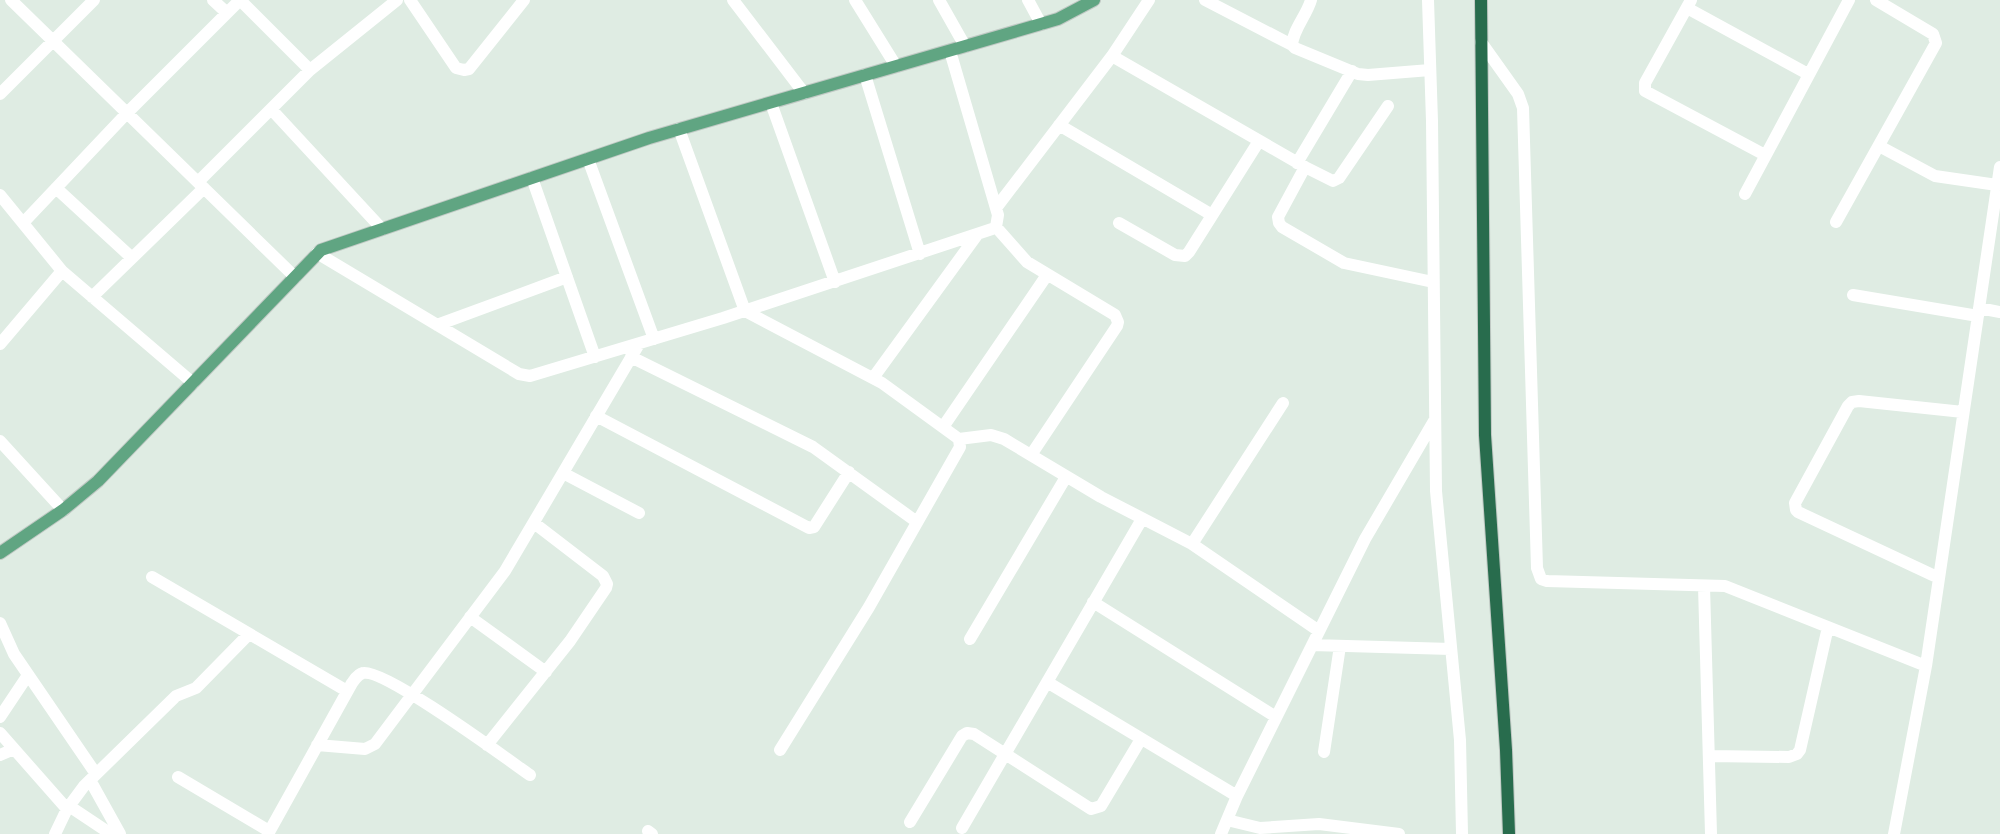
<svg xmlns="http://www.w3.org/2000/svg" width="2000" height="834" font-family="Overpass,sans-serif">
	<rect width="100%" height="100%" fill="#dfece3"/>
	<g fill="none" stroke-linecap="round" stroke-linejoin="round">
		<g stroke="#c0c9c4" stroke-width="14">
			<path id="major" d="M 0,553 L 63,510 L 98,481 L 321,250 L 649,138 L 1058,19 L 1094,0"/>
		</g>
		<g stroke="#c0c9c4" stroke-width="14">
			<path id="highway" d="M 1481,0 L 1485,435 L 1506,750 L 1509,834"/>
		</g>
		<path stroke="#fff" stroke-width="12" d="M 11,0 L 295,277
			M 213,0 L 227,13
			M 240,0 L 310,70
			M 410,0 L 456,68 L 464,70 L 469,69 L 524,0
			M 733,0 L 804,93
			M 855,0 L 896,66
			M 939,0 L 965,46
			M 1028,0 L 1041,24
			M 1205,0 L 1292,45
			M 1311,0 C 1307,15 1293,29 1292,45 L 1295,48 L 1358,74 L 1368,75 L 1430,70
			M 1428,0 L 1432,121 L 1436,491 L 1460,740 L 1462,834
			M 1691,0 L 1645,83 L 1645,91 L 1765,155
			M 1687,8 L 1808,74
			M 1481,42 L 1518,94 L 1523,108 L 1537,568 L 1541,579 L 1547,581 L 1725,586 L 1926,666
			M 1112,56 L 1305,167 L 1333,181 L 1339,178 L 1388,106
			M 865,75 L 920,254
			M 0,94 L 94,0
			M 771,103 L 835,282
			M 271,109 L 382,229
			M 1059,125 L 1212,215
			M 679,129 L 745,311 L 882,383 L 959,439 L 960,447 L 869,607 L 780,750
			M 1879,146 L 1935,176 L 1997,185
			M 588,159 L 654,339
			M 1297,163 L 1352,71
			M 1305,167 L 1278,217 L 1279,223 L 1282,227 L 1344,263 L 1433,282
			M 532,178 L 595,357
			M 198,182 L 310,70 L 397,0
			M 56,188 L 132,258
			M 1745,194 L 1849,0
			M 0,195 L 62,271 L 193,383
			M 996,208 L 1112,56 L 1149,0
			M 1836,222 L 1936,43 L 1933,34 L 1876,0
			M 23,223 L 127,113 L 240,0
			M 1119,223 L 1175,255 L 1185,256 L 1189,252 L 1259,141
			M 996,227 L 1027,262 L 1115,315 L 1118,322 L 1117,326 L 1031,455
			M 317,253 L 519,374 L 530,376 L 723,318 L 992,229 L 996,227 L 998,215 L 950,51
			M 1853,295 L 1978,316
			M 92,297 L 204,188
			M 1979,308 L 2000,312
			M 437,325 L 567,277
			M 0,344 L 62,271
			M 631,357 L 813,447 L 917,522
			M 873,378 L 977,235
			M 596,416 L 809,528 L 814,527 L 849,472
			M 943,427 L 1047,275
			M 959,439 L 991,435 L 1004,439 L 1101,497 L 1192,544 L 1319,631
			M 0,441 L 63,510
			M 563,473 L 639,513
			M 1192,544 L 1283,403
			M 152,577 L 347,691
			M 1939,578 L 1798,512 L 1796,510 L 1795,503 L 1848,406 L 1852,402 L 1859,401 L 1963,412
			M 1704,586 L 1711,834
			M 1093,602 L 1276,717
			M 470,617 L 546,672
			M 0,623 L 14,654 L 96,774
			M 970,639 L 1066,477
			M 1312,645 L 1451,649
			M 1047,682 L 1237,796
			M 0,717 L 28,675
			M 0,733 L 67,809
			M 317,745 L 365,749 L 375,744 L 505,571 L 639,344
			M 487,745 L 570,641 L 606,588 L 607,584 L 603,576 L 534,523
			M 1324,752 L 1340,646
			M 0,755 L 14,749
			M 1709,756 L 1789,757 L 1797,754 L 1800,750 L 1828,627
			M 178,777 L 269,831
			M 90,780 L 120,834
			M 69,806 L 111,834
			M 1227,820 L 1260,828 L 1319,824 L 1399,834
			M 910,822 L 962,736 L 967,733 L 974,734 L 1091,809 L 1101,806 L 1141,739
			M 962,828 L 1142,519
			M 648,831 L 652,834
			M 55,834 L 67,809 L 84,786 L 176,696 L 196,688 L 249,634
			M 268,834 L 352,683 C 355,679 358,674 363,673 C 384,668 507,759 530,775
			M 1221,834 L 1237,796 L 1365,539 L 1434,421
			M 1894,834 L 1926,666 L 2000,167"/>
		<use href="#major" stroke="#60a582" stroke-width="12"/>
		<use href="#highway" stroke="#286c4d" stroke-width="12"/>
	</g>
</svg>
